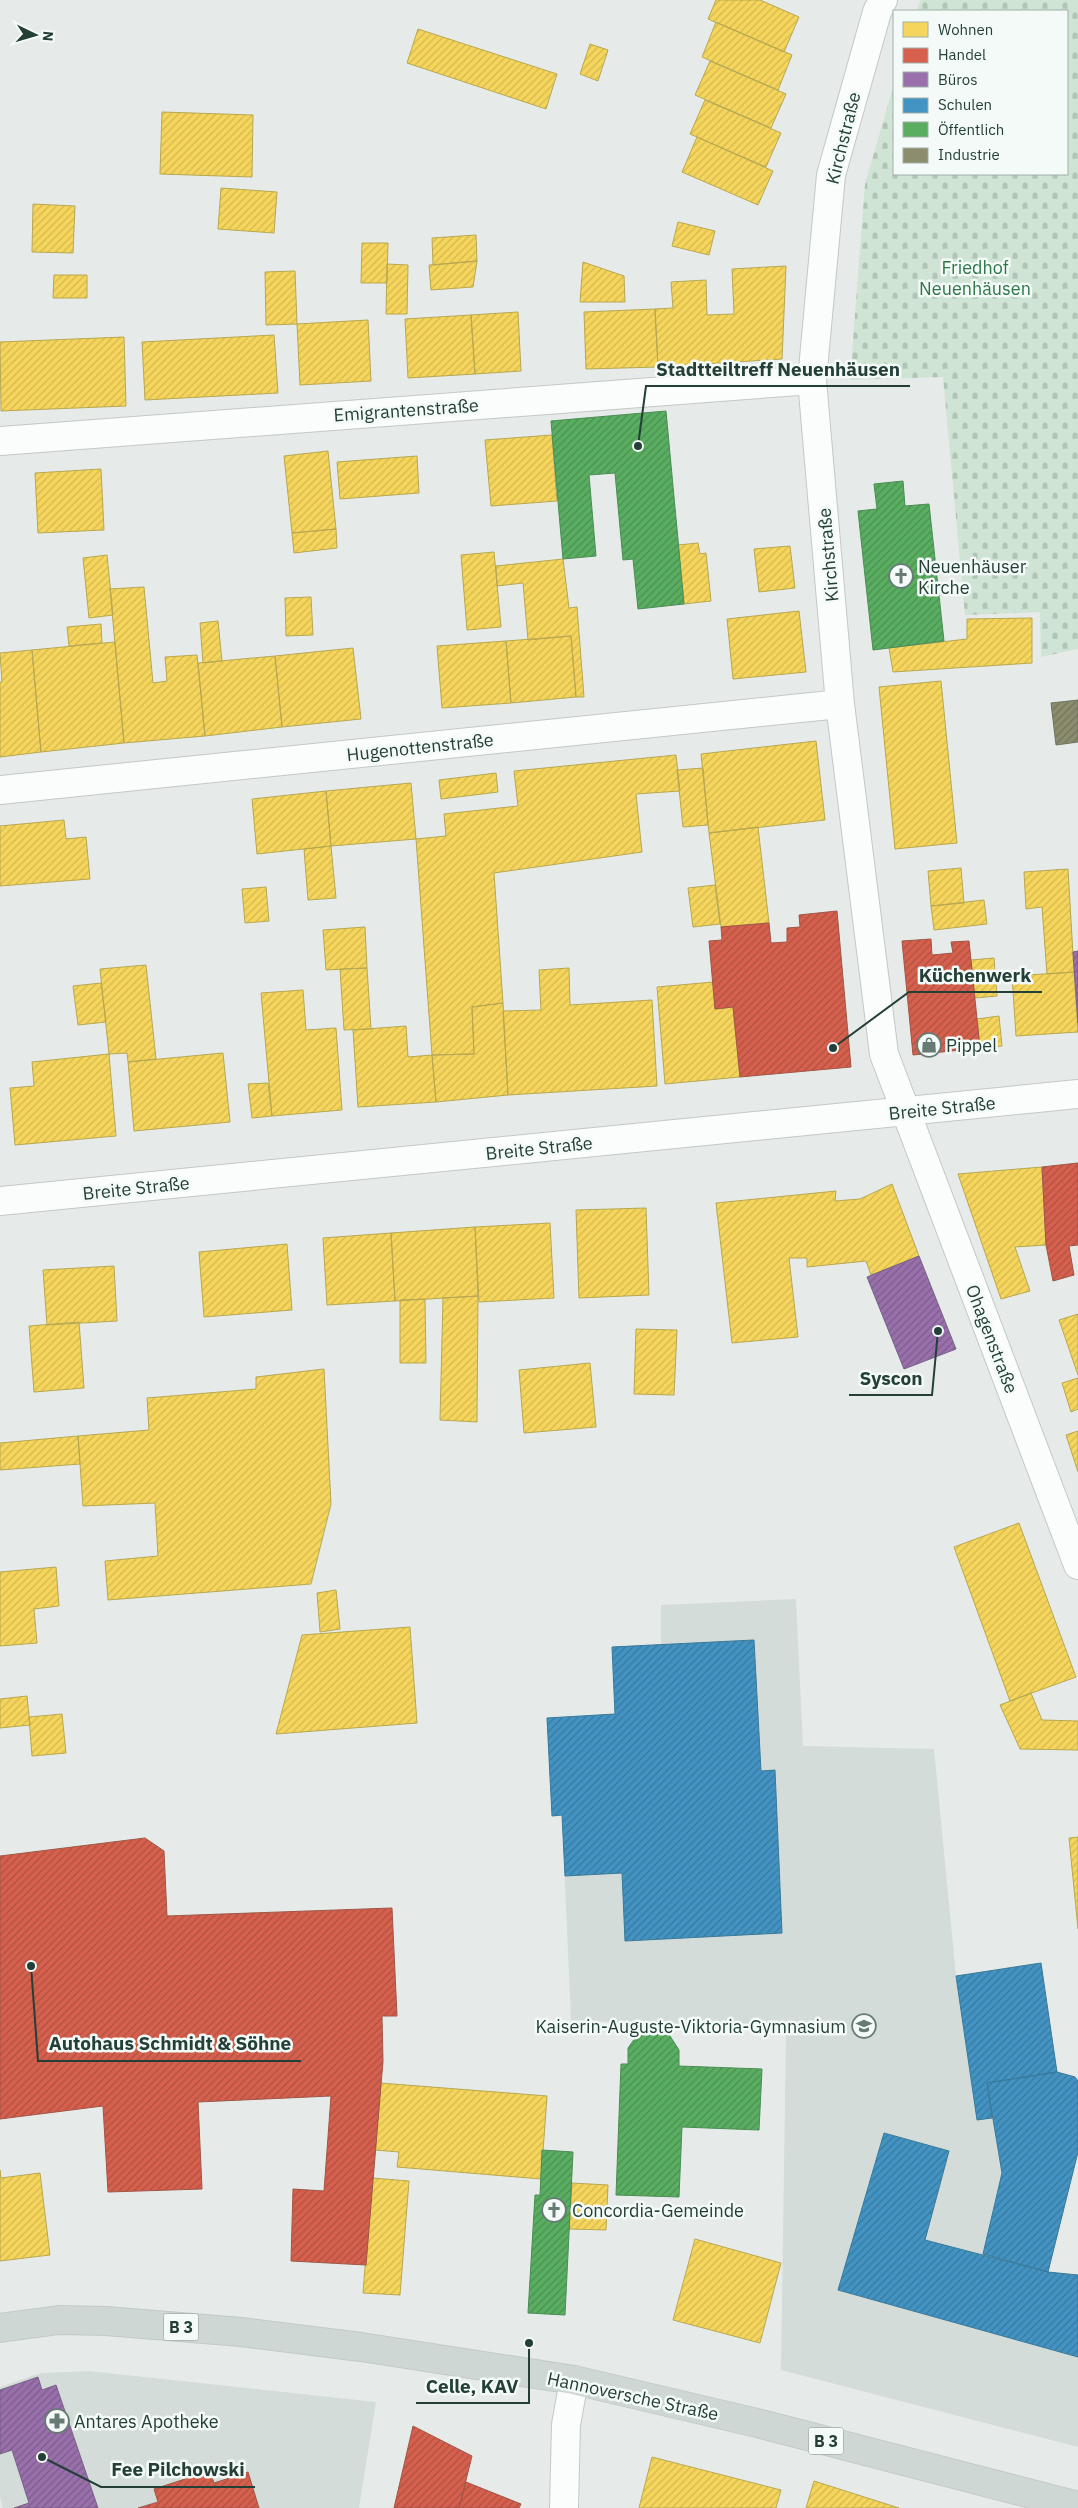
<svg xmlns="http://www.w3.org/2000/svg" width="1078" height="2508" font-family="'IBM Plex Sans',sans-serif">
	<defs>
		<pattern id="cemetery-stones" width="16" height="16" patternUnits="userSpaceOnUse" patternTransform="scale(1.25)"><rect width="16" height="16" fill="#cfe4d5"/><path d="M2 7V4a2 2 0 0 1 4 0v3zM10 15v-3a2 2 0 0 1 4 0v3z" fill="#b1c5b7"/></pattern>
		<pattern id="homes-hatch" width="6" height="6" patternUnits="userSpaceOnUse" patternTransform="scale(1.25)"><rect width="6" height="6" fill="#f6d55c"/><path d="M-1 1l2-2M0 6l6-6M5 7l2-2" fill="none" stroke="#d3b851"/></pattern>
		<pattern id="shops-hatch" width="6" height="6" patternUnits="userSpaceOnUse" patternTransform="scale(1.25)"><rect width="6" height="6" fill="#d6604d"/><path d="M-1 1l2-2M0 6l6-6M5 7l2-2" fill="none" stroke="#ad5141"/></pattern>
		<pattern id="offices-hatch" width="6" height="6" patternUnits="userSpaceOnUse" patternTransform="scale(1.25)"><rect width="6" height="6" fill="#9970ab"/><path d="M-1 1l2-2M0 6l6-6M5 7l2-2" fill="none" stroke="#7c5d8c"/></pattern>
		<pattern id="schools-hatch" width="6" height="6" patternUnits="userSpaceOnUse" patternTransform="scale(1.25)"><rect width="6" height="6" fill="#4393c3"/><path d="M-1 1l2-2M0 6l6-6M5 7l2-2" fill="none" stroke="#38799f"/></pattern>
		<pattern id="public-hatch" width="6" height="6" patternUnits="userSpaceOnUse" patternTransform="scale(1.25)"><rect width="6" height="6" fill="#5aae61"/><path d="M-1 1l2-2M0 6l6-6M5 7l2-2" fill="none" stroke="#4a8f51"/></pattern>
		<pattern id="industry-hatch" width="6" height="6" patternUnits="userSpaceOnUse" patternTransform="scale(1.25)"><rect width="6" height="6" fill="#8c8c6e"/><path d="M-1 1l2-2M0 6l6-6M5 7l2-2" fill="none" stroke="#72745b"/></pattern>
	</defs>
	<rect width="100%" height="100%" fill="#e6ebe9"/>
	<path fill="#d4dcd9" d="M 796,1599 L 803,1746 L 934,1749 L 956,1976 L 1057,2072 L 1075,2077 L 1078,2081 L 1078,2152 L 1048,2272 L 1078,2275 L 1078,2447 L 781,2370 L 786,2031 L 571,2020 L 562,1816 L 552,1816 L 547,1718 L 615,1714 L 612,1647 L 661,1644 L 661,1605 Z
		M 89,2371 L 376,2402 L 359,2508 L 3,2508 L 0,2498 L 0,2387 L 41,2373 Z"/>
	<path fill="url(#cemetery-stones)" d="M 921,0 L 1078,0 L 1078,649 L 1041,657 L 1040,612 L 965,615 L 943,377 L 850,380 L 865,184 L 894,84 L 894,174 L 1067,174 L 1067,11 L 916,11 Z"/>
	<path fill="url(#homes-hatch)" stroke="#b7a851" d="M 716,0 L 760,0 L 799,17 L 784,52 L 708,19 Z
		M 716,22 L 792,55 L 778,90 L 702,57 Z
		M 418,29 L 557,74 L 546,109 L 407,63 Z
		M 590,44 L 608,50 L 598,81 L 580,74 Z
		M 710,61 L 786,94 L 771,128 L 695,95 Z
		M 705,100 L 781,133 L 766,167 L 690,134 Z
		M 162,112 L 253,115 L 252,177 L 160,174 Z
		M 697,137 L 773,171 L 758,205 L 682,172 Z
		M 221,188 L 277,192 L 274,233 L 218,229 Z
		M 33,204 L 75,206 L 73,253 L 32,252 Z
		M 678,222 L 715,231 L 709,255 L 672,246 Z
		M 476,235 L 477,261 L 433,265 L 432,238 Z
		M 362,243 L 388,243 L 387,283 L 361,283 Z
		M 477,261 L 473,287 L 431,290 L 429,265 Z
		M 583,262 L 624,276 L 625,302 L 580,302 Z
		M 387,264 L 408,265 L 407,314 L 386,314 Z
		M 786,266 L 782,359 L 658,367 L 655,309 L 673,308 L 671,282 L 706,280 L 707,315 L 734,314 L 732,269 Z
		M 295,271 L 297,324 L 266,325 L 265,272 Z
		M 54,275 L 87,275 L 87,298 L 53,298 Z
		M 655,309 L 658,367 L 586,369 L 584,312 Z
		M 518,312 L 521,371 L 475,374 L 471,315 Z
		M 471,315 L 475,374 L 408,378 L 405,319 Z
		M 368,320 L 371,381 L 300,385 L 297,324 Z
		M 274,335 L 278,393 L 145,400 L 142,342 Z
		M 124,337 L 126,406 L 1,411 L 0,342 Z
		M 552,435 L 557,501 L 491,506 L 485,440 Z
		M 328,451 L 336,529 L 292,533 L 284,456 Z
		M 417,456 L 419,493 L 340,499 L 337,462 Z
		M 101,469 L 104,530 L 38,533 L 35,473 Z
		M 336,529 L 337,548 L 294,553 L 292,533 Z
		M 698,543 L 700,554 L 706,553 L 711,601 L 684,604 L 678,545 Z
		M 790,546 L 795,588 L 759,592 L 754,549 Z
		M 494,552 L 501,627 L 467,630 L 461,555 Z
		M 107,555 L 113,615 L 89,618 L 83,558 Z
		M 563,559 L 569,608 L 577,607 L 584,697 L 576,697 L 571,636 L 528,640 L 523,583 L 497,586 L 496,566 Z
		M 144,587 L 153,683 L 167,681 L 165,657 L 197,655 L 205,736 L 124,743 L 110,589 Z
		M 311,597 L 313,635 L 286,636 L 285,598 Z
		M 799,611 L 806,672 L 733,679 L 727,619 Z
		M 1032,618 L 1032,663 L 893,672 L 889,648 L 967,639 L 967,619 Z
		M 218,621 L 222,661 L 203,663 L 200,623 Z
		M 101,624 L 102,643 L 69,646 L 67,627 Z
		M 571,636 L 576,697 L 511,703 L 506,641 Z
		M 506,641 L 511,703 L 442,708 L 437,646 Z
		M 115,642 L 124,743 L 41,752 L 32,650 Z
		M 353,648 L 361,719 L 282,727 L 275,656 Z
		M 32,650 L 41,752 L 0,757 L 0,682 L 2,682 L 0,653 Z
		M 275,656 L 282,727 L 205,736 L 198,663 Z
		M 941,681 L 957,843 L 895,849 L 879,687 Z
		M 816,741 L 825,820 L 709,833 L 701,754 Z
		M 676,755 L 680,791 L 636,794 L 642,852 L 494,873 L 503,1003 L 472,1007 L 474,1054 L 432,1055 L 416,839 L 446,836 L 444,814 L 518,806 L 514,771 Z
		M 703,768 L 708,825 L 683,827 L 677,770 Z
		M 496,773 L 498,792 L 441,799 L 439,780 Z
		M 411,783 L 416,839 L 331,846 L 326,791 Z
		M 326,791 L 331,846 L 257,854 L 252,799 Z
		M 64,820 L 66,839 L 86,837 L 90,879 L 0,886 L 0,826 Z
		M 758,827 L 769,923 L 721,927 L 709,833 Z
		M 331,846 L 336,898 L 308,900 L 304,849 Z
		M 961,868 L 964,903 L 931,906 L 928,871 Z
		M 1068,869 L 1074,972 L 1047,974 L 1042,907 L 1026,909 L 1024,872 Z
		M 715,885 L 720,924 L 693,927 L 688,888 Z
		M 266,887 L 269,921 L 245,923 L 242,889 Z
		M 984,900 L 987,924 L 934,930 L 931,906 Z
		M 365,927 L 367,968 L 326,970 L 323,930 Z
		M 994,958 L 997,996 L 975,998 L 971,960 Z
		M 146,965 L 156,1059 L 128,1062 L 127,1053 L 109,1054 L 100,969 Z
		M 367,968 L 371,1029 L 344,1030 L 340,969 Z
		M 569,968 L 570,1005 L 652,1000 L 657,1086 L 508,1095 L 503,1011 L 541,1010 L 539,970 Z
		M 1074,972 L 1078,1032 L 1016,1036 L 1012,976 Z
		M 713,982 L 715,1009 L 733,1007 L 740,1077 L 665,1084 L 657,987 Z
		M 101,983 L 106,1022 L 78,1025 L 73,986 Z
		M 303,990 L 306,1030 L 336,1028 L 342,1110 L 272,1116 L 261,993 Z
		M 503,1003 L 508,1095 L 436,1102 L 432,1055 L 474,1054 L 472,1007 Z
		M 999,1016 L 1002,1046 L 980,1048 L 977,1019 Z
		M 406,1026 L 408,1057 L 432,1055 L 436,1102 L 358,1107 L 353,1030 Z
		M 223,1053 L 230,1122 L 134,1131 L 128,1062 Z
		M 109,1054 L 116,1136 L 15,1145 L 10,1088 L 34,1086 L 32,1062 Z
		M 268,1083 L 272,1116 L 252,1118 L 248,1084 Z
		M 1042,1167 L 1046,1245 L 1015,1247 L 1030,1291 L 1001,1299 L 958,1174 Z
		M 892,1184 L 919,1256 L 871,1275 L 866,1261 L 807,1267 L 807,1258 L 789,1258 L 798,1337 L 732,1343 L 716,1203 L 836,1191 L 835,1201 L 860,1199 Z
		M 646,1208 L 649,1295 L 579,1298 L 576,1210 Z
		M 550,1223 L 554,1298 L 479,1302 L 475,1227 Z
		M 475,1227 L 478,1296 L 395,1301 L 391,1233 Z
		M 391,1233 L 395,1301 L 327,1305 L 323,1238 Z
		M 287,1244 L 292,1310 L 204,1317 L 199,1252 Z
		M 114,1266 L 117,1321 L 47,1325 L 43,1270 Z
		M 478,1296 L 477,1422 L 440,1420 L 443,1298 Z
		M 425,1299 L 426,1363 L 400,1363 L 400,1300 Z
		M 1078,1314 L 1078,1375 L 1059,1320 Z
		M 79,1322 L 84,1388 L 34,1392 L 29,1326 Z
		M 636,1329 L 677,1330 L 674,1395 L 634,1394 Z
		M 590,1363 L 596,1427 L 524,1433 L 519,1370 Z
		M 324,1369 L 331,1504 L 311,1584 L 108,1600 L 105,1561 L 158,1556 L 155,1503 L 83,1506 L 78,1436 L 149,1430 L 147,1398 L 256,1389 L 256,1377 Z
		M 1078,1378 L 1078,1409 L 1071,1412 L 1062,1383 Z
		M 1078,1431 L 1078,1472 L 1066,1435 Z
		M 78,1436 L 80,1464 L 0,1470 L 0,1443 Z
		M 1019,1523 L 1076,1677 L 1010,1701 L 954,1547 Z
		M 56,1567 L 59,1606 L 34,1609 L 37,1643 L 0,1646 L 0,1572 Z
		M 336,1590 L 340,1629 L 320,1632 L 317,1593 Z
		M 410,1627 L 417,1723 L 276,1734 L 302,1635 Z
		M 1031,1693 L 1042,1720 L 1078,1721 L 1078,1750 L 1020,1749 L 1000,1705 Z
		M 27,1696 L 30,1725 L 0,1728 L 0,1699 Z
		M 62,1714 L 66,1753 L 32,1756 L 29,1717 Z
		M 1078,1837 L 1078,1929 L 1069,1838 Z
		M 380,2083 L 547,2096 L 541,2179 L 397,2167 L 399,2152 L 375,2150 Z
		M 0,2170 L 1,2178 L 40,2173 L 50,2255 L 0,2261 Z
		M 372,2178 L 409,2181 L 400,2295 L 363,2293 Z
		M 572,2183 L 608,2185 L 606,2230 L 569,2229 Z
		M 695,2239 L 781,2263 L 760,2343 L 673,2320 Z
		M 652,2457 L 781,2490 L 776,2508 L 639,2508 Z
		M 814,2481 L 899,2508 L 806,2508 Z"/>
	<path fill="url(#shops-hatch)" stroke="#a05646" d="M 837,911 L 851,1067 L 740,1077 L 733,1007 L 715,1009 L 709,941 L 722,940 L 721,927 L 769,923 L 771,943 L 787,942 L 787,928 L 800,927 L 799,915 Z
		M 931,939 L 932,955 L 953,953 L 951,942 L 969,941 L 980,1048 L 913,1055 L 902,941 Z
		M 1078,1163 L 1078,1245 L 1069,1246 L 1074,1275 L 1053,1281 L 1046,1245 L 1042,1167 Z
		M 145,1838 L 164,1851 L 167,1916 L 392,1908 L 397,2016 L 382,2016 L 383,2061 L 366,2265 L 291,2261 L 293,2189 L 324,2191 L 331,2096 L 198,2102 L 202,2189 L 108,2192 L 103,2106 L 0,2119 L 0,1856 Z
		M 413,2426 L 472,2456 L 459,2508 L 394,2508 Z
		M 210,2471 L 214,2483 L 248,2472 L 259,2508 L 138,2508 L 158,2502 L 154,2489 Z
		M 466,2482 L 521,2504 L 519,2508 L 459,2508 Z"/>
	<path fill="url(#offices-hatch)" stroke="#766188" d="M 1078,951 L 1078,1023 L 1073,952 Z
		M 919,1256 L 956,1349 L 904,1369 L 867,1277 Z
		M 38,2377 L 42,2390 L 56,2385 L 98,2508 L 14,2508 L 29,2503 L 12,2450 L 0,2454 L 0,2390 Z"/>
	<path fill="url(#schools-hatch)" stroke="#397a99" d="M 754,1640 L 761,1771 L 775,1770 L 782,1933 L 625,1941 L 622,1873 L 565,1876 L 562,1815 L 552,1816 L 547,1718 L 615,1714 L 612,1647 Z
		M 1041,1963 L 1057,2072 L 987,2083 L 992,2118 L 977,2120 L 956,1976 Z
		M 1057,2072 L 1075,2077 L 1078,2081 L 1078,2152 L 1048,2272 L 983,2254 L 1002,2173 L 987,2083 Z
		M 884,2133 L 949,2151 L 925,2240 L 1048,2272 L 1078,2275 L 1078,2357 L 838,2290 Z"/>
	<path fill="url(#public-hatch)" stroke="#4a8d54" d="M 666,411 L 684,604 L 638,609 L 633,559 L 623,560 L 615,473 L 589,475 L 596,556 L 563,559 L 551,421 Z
		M 903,481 L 905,506 L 929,504 L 944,641 L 873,650 L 858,511 L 877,509 L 874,484 Z
		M 653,2030 L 670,2036 L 679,2050 L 679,2066 L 762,2069 L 759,2130 L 682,2127 L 679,2197 L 616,2195 L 621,2064 L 628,2064 L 628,2048 L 638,2034 Z
		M 542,2150 L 573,2152 L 565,2315 L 528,2313 L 535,2195 L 540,2195 Z"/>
	<path fill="url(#industry-hatch)" stroke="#6c755e" d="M 1078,700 L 1078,742 L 1056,745 L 1051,703 Z"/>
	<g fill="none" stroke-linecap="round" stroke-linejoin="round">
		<g stroke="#c3c8c6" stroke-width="30">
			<path id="street" d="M 883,0 L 877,12 L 831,175 L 812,380 L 840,704 L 884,1054 L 1078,1565
				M 0,441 L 812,380
				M 0,790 L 840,704
				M 0,1201 L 1078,1094
				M 564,2508 L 566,2425 L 574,2380"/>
		</g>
		<g stroke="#c2cac7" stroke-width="30">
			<path id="primary" d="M 0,2328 L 59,2320 L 106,2321 L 241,2332 L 361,2347 L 574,2380 L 757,2423 L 1078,2506"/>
		</g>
		<use href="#street" stroke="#fbfcfc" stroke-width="28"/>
		<use href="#primary" stroke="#ced7d4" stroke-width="28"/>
	</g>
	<defs>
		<g id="church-ring" transform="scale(1.25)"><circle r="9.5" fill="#f4faf7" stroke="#677b75" stroke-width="1.5"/><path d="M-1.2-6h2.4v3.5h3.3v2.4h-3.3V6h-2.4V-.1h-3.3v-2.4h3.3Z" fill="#677b75"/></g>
		<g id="shop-ring" transform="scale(1.25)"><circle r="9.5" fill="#f4faf7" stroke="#677b75" stroke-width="1.5"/><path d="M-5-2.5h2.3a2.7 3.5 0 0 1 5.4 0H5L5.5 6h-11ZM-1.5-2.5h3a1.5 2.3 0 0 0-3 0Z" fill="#677b75"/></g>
		<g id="school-ring" transform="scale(1.25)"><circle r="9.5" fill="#f4faf7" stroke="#677b75" stroke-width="1.5"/><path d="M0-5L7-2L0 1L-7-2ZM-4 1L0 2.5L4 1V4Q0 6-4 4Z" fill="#677b75"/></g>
		<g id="pharmacy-ring" transform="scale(1.25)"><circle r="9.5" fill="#f4faf7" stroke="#677b75" stroke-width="1.5"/><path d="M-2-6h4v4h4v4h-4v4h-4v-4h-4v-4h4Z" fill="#677b75"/></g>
	</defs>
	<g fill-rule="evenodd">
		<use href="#church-ring" x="901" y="576"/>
		<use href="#shop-ring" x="929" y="1045"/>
		<use href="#school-ring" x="864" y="2026"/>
		<use href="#church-ring" x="554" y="2210"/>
		<use href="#pharmacy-ring" x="57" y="2421"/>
	</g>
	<g text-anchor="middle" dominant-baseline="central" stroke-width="5" stroke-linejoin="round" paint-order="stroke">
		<g fill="#f4faf7" stroke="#627771" stroke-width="1">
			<rect x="163.5" y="2313.5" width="35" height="27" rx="4"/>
			<rect x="808.5" y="2427.5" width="35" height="27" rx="4"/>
		</g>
		<g font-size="16" font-weight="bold" fill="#233f37">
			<text x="181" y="2327">B 3</text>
			<text x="826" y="2441">B 3</text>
		</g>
		<g font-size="18" fill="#233f37" stroke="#f4faf7">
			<text transform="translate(843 138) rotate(-76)">Kirchstraße</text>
			<text transform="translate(406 410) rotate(-4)">Emigrantenstraße</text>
			<text transform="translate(828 555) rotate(-95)">Kirchstraße</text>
			<text transform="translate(420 747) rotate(-6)">Hugenottenstraße</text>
			<text transform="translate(942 1108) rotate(-6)">Breite Straße</text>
			<text transform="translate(539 1148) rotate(-6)">Breite Straße</text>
			<text transform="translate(136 1188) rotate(-6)">Breite Straße</text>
			<text transform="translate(992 1339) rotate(69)">Ohagenstraße</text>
			<text transform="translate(633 2396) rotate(12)">Hannoversche Straße</text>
		</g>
		<g font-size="18" fill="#2d7747" stroke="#f4faf7">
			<text x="975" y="267">Friedhof<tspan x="975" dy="21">Neuenhäusen</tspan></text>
		</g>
		<g font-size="18" fill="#233f37" stroke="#f4faf7" text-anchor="start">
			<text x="918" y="566">Neuenhäuser<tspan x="918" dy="21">Kirche</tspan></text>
			<text x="946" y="1045">Pippel</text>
			<text x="846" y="2026" text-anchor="end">Kaiserin-Auguste-Viktoria-Gymnasium</text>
			<text x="572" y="2210">Concordia-Gemeinde</text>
			<text x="74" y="2421">Antares Apotheke</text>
		</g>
	</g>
	<path fill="none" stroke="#233f37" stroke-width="2" d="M638 446L646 386H910M833 1048L909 992H1042M938 1331L932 1395H849M31 1966L38 2061H301M529 2343L529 2403H416M42 2457L101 2487H255"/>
	<g fill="#233f37" stroke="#f4faf7" stroke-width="2">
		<circle cx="638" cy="446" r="5"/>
		<circle cx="833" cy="1048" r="5"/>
		<circle cx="938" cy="1331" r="5"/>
		<circle cx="31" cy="1966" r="5"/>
		<circle cx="529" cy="2343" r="5"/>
		<circle cx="42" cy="2457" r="5"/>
	</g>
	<g font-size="19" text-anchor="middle" font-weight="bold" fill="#233f37" stroke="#f4faf7" stroke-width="5" stroke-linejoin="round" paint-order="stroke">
		<text x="778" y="376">Stadtteiltreff Neuenhäusen</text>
		<text x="975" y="982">Küchenwerk</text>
		<text x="891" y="1385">Syscon</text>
		<text x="170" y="2050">Autohaus Schmidt &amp; Söhne</text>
		<text x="472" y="2393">Celle, KAV</text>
		<text x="178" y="2476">Fee Pilchowski</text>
	</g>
	<rect x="893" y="10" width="175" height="165" fill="#f4faf7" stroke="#a0afaa"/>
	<rect x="903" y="22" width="25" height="15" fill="#f6d55c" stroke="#a0afaa"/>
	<text x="938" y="35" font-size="15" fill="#233f37">Wohnen</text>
	<rect x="903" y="48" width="25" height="15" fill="#d6604d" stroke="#a0afaa"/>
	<text x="938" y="60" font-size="15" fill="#233f37">Handel</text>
	<rect x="903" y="72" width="25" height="15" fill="#9970ab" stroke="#a0afaa"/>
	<text x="938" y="85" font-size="15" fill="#233f37">Büros</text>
	<rect x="903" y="98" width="25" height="15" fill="#4393c3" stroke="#a0afaa"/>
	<text x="938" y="110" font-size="15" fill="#233f37">Schulen</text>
	<rect x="903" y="122" width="25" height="15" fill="#5aae61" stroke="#a0afaa"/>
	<text x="938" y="135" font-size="15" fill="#233f37">Öffentlich</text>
	<rect x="903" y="148" width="25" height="15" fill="#8c8c6e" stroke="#a0afaa"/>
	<text x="938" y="160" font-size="15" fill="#233f37">Industrie</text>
	<g transform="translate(35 35) rotate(95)" stroke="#f4faf7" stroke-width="4" paint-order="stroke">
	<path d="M0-4L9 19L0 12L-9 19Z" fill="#233f37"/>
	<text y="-8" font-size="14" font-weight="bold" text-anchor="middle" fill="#233f37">N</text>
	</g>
</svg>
